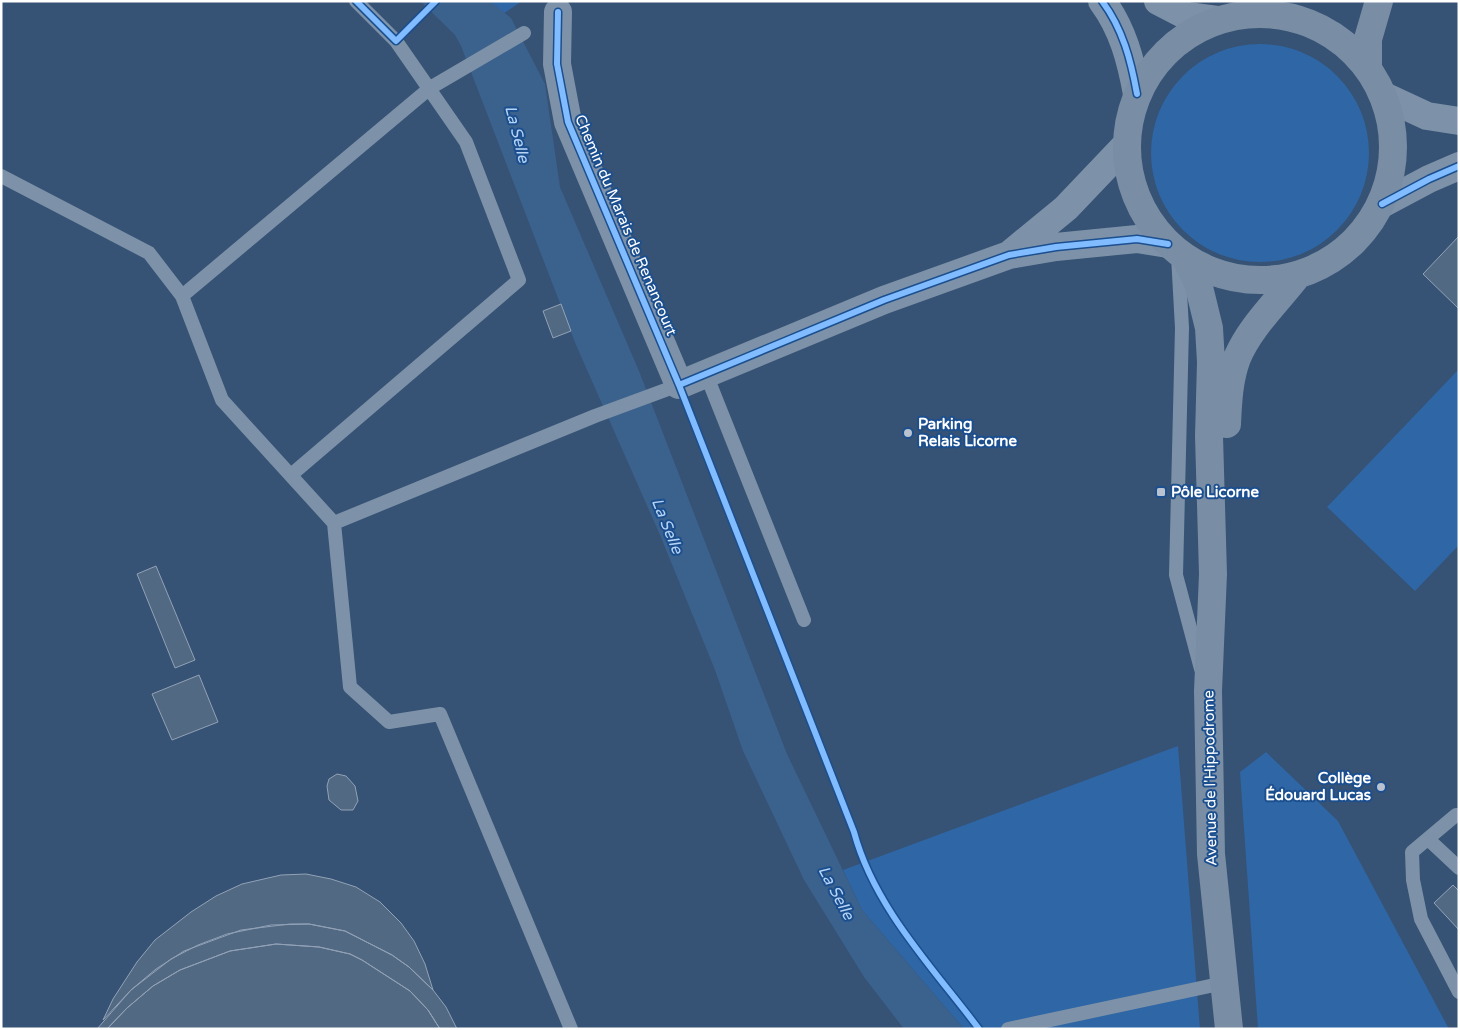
<svg xmlns="http://www.w3.org/2000/svg" width="1460" height="1030" font-family="'Varela Round',sans-serif">
	<rect width="100%" height="100%" fill="#365274"/>
	<path fill="#2f66a5" d="M 486,1 L 522,1 L 500,16 Z
		M1151 153a109 109 0 1 1 218 0a109 109 0 1 1-218 0Z
		M 1459,369 L 1459,545 L 1415,591 L 1327,507 Z
		M 1178,746 L 1200,1029 L 964,1029 L 862,910 L 843,870 Z
		M 1266,752 L 1338,821 L 1449,1029 L 1258,1029 L 1240,772 Z"/>
	<path fill="#3b618d" d="M 420,1 L 490,1 L 511,18 L 545,84 L 560,187 L 639,371 L 787,754 L 862,910 L 964,1029 L 904,1029 L 864,977 L 804,880 L 743,751 L 715,670 L 660,535 L 576,345 L 461,46 L 455,35 Z"/>
	<path fill="#526984" stroke="#92a2b6" d="M 1459,236 L 1459,309 L 1423,274 Z
		M 561,304 L 571,331 L 553,338 L 543,311 Z
		M 156,566 L 195,660 L 175,668 L 137,574 Z
		M 199,675 L 218,722 L 172,740 L 152,694 Z
		M 337,774 L 346,776 L 355,786 L 358,801 L 353,810 L 341,810 L 329,800 L 327,786 L 329,779 Z
		M 306,874 L 331,879 L 356,887 L 380,902 L 401,923 L 414,941 L 425,964 L 433,990 L 409,967 L 392,955 L 345,931 L 309,924 L 271,925 L 227,934 L 198,945 L 171,959 L 131,990 L 103,1020 L 113,999 L 137,962 L 155,940 L 191,912 L 216,896 L 242,884 L 281,875 Z
		M 1453,885 L 1459,891 L 1459,930 L 1434,903 Z
		M 290,924 L 309,924 L 345,931 L 392,955 L 409,967 L 433,990 L 446,1007 L 457,1029 L 440,1029 L 428,1010 L 410,991 L 362,960 L 350,954 L 319,947 L 276,944 L 230,951 L 180,970 L 153,986 L 127,1008 L 107,1029 L 97,1029 L 131,990 L 156,969 L 184,951 L 241,930 Z
		M 276,944 L 319,947 L 350,954 L 362,960 L 410,991 L 428,1010 L 440,1029 L 107,1029 L 127,1008 L 153,986 L 180,970 L 230,951 Z"/>
	<g fill="none" stroke-linecap="round" stroke-linejoin="round">
		<path stroke="#7d92a8" stroke-width="14" d="M 524,33 L 430,88 L 182,296 L 222,400 L 334,523 L 350,687 L 389,722 L 440,714 L 571,1029
			M 1,176 L 149,253 L 182,296
			M 1178,256 L 1182,328 L 1176,575 L 1201,669
			M 706,374 L 804,620
			M 291,475 L 519,280 L 466,142 L 396,41 L 356,1
			M 334,523 L 595,416 L 679,385
			M 1456,815 L 1412,852 L 1413,880 L 1421,919 L 1459,992
			M 1428,839 L 1459,868
			M 1008,1029 L 1224,983"/>
		<path stroke="#7d92a8" stroke-width="28" d="M 558,12 L 557,64 L 568,122 L 679,385 L 884,300 L 1009,255 L 1056,247 L 1137,239 L 1168,244
			M 1010,254 L 1066,208 L 1126,145"/>
		<path stroke="#7d92a8" stroke-width="28" d="M 1102,1 C 1123,29 1131,61 1137,94
			M 1158,1 L 1187,16 L 1217,20
			M 1384,96 L 1427,116 L 1459,121
			M 1382,204 L 1429,179 L 1459,166"/>
		<path stroke="#798da4" stroke-width="28" d="M1127 147a133 133 0 1 1 266 0a133 133 0 1 1-266 0Z
			M 1368,68 L 1368,39 L 1379,1
			M 1186,259 L 1198,283 L 1209,328 L 1211,362 L 1209,436 L 1213,574 L 1208,691 L 1211,854 L 1229,1029
			M 1227,424 C 1228,402 1229,379 1237,358 C 1250,327 1277,302 1297,276"/>
		<g stroke="#1b4f8f" stroke-width="9">
			<path id="cycleway" d="M 356,1 L 396,41 L 436,1
				M 1102,1 C 1123,29 1131,61 1137,94
				M 558,12 L 557,64 L 568,122 L 679,385 L 854,832 C 874,907 933,968 979,1029
				M 1382,204 L 1429,179 L 1459,166
				M 679,385 L 884,300 L 1009,255 L 1056,247 L 1137,239 L 1168,244"/>
		</g>
		<use href="#cycleway" stroke="#80bcff" stroke-width="6"/>
	</g>
	<g fill="#b9c2ce" stroke="#1b4f8f" stroke-width="2">
		<circle cx="908" cy="433" r="5"/>
		<rect x="1156" y="487" width="10" height="10" rx="2.5"/>
		<circle cx="1381" cy="787" r="5"/>
	</g>
	<g text-anchor="middle" dominant-baseline="central" stroke-width="4" stroke-linejoin="round" paint-order="stroke">
		<g font-size="15" fill="#fff" stroke="#1b4f8f">
			<text transform="translate(626 225) rotate(67)">Chemin du Marais de Renancourt</text>
			<text transform="translate(1210 778) rotate(-91)">Avenue de l'Hippodrome</text>
		</g>
		<g font-size="15" font-weight="bold" fill="#fff" stroke="#1b4f8f" text-anchor="start">
			<text x="918" y="424">Parking<tspan x="918" dy="17">Relais Licorne</tspan></text>
			<text x="1171" y="492">Pôle Licorne</text>
			<text x="1371" y="778" text-anchor="end">Collège<tspan x="1371" dy="17">Édouard Lucas</tspan></text>
		</g>
		<g font-size="16" font-style="italic" fill="#b5d3f5" stroke="#1b4f8f">
			<text transform="translate(517 134) rotate(76)">La Selle</text>
			<text transform="translate(667 526) rotate(68)">La Selle</text>
			<text transform="translate(836 893) rotate(62)">La Selle</text>
		</g>
	</g>
	<rect width="1460" height="1030" fill="none" stroke="#ffffff" stroke-width="5"/>
</svg>
